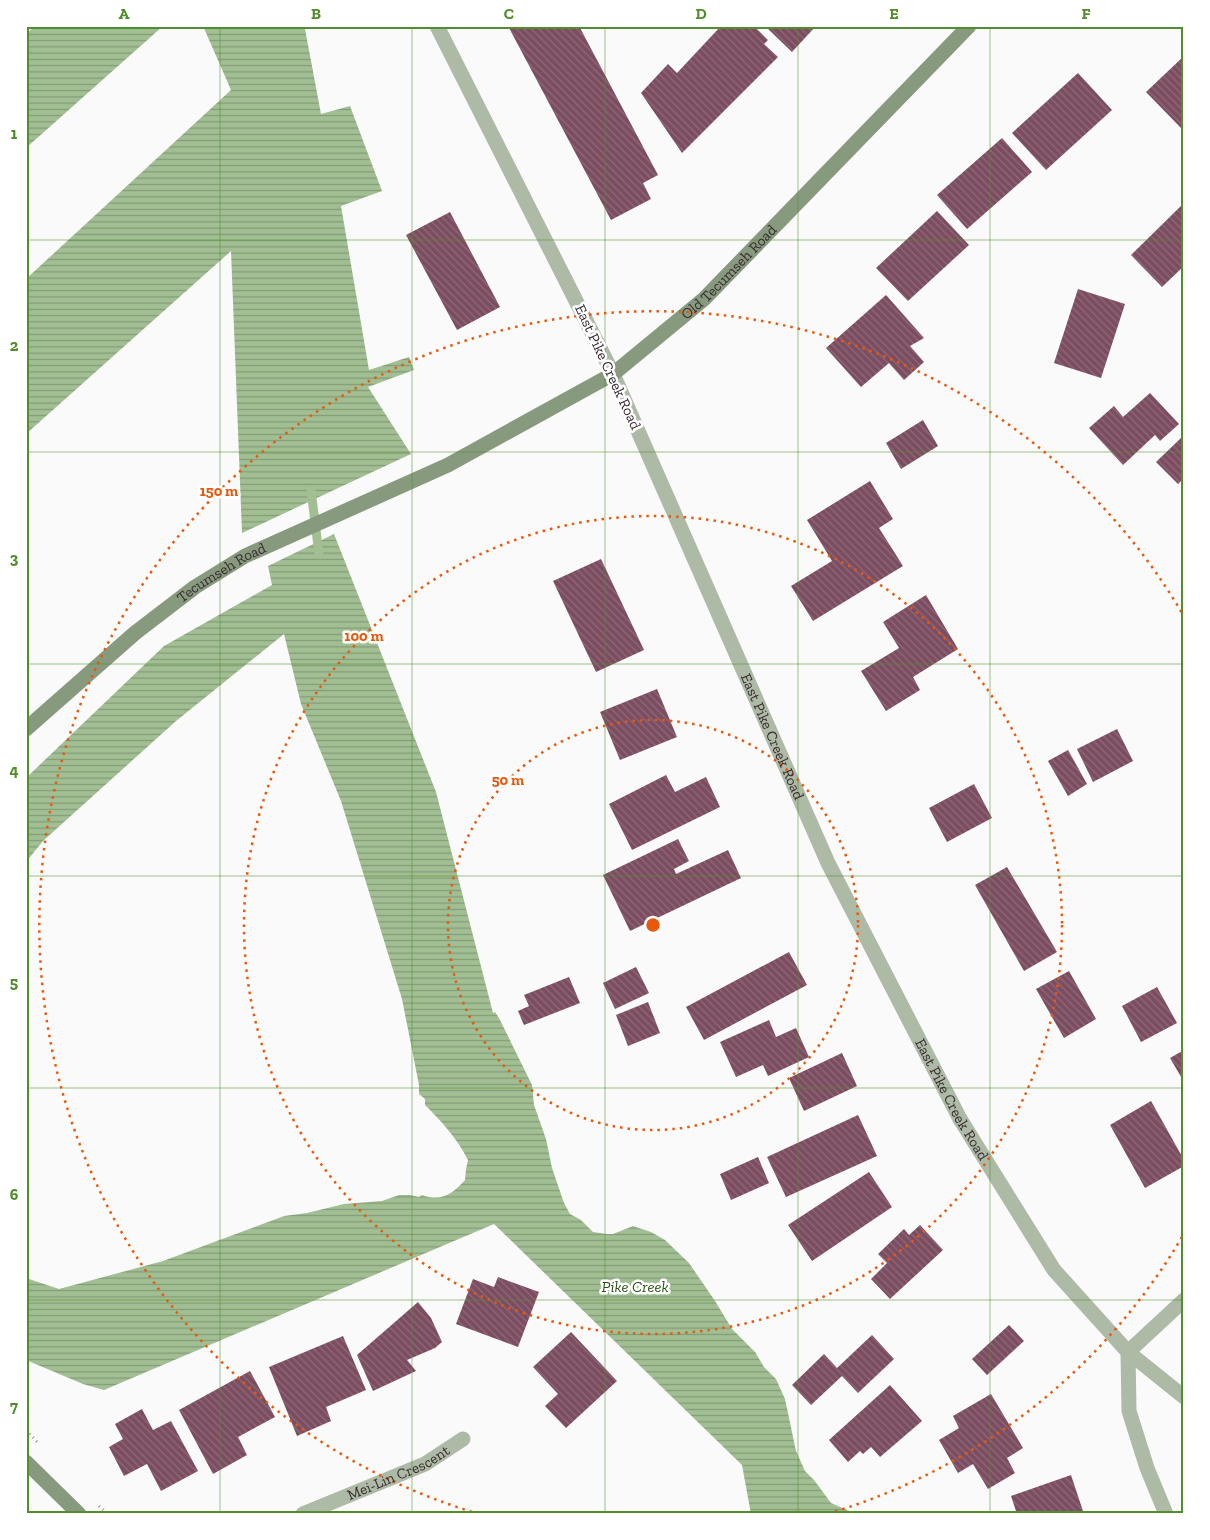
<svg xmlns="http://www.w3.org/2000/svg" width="1210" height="1540" font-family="'Zilla Slab',serif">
	<defs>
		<pattern id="water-rules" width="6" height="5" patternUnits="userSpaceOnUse" patternTransform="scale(1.25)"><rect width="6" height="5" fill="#a1bf93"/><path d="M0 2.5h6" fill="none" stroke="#849b78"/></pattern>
		<pattern id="building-back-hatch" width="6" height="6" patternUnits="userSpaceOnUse" patternTransform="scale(1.25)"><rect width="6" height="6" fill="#7c4d61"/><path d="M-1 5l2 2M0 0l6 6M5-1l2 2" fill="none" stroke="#8e6a79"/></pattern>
	</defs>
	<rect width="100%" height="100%" fill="#fafafa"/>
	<path fill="url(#water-rules)" d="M 35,26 L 163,26 L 26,148 L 26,34 Z
		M 203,26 L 310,26 L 305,29 L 321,114 L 350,106 L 382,191 L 341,206 L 369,370 L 409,357 L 414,370 L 368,387 L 411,454 L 242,533 L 231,251 L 26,434 L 26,279 L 231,90 Z
		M 334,534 L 436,792 L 493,1013 L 495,1012 L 499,1018 L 532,1085 L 534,1105 L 546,1139 L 552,1168 L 564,1203 L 570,1214 L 581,1220 L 593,1232 L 607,1234 L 613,1234 L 633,1226 L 651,1232 L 665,1240 L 689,1263 L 715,1301 L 732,1329 L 755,1352 L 764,1367 L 776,1379 L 785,1399 L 796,1451 L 805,1471 L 814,1480 L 831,1503 L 856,1514 L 751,1514 L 742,1465 L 494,1224 L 104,1390 L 83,1384 L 26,1360 L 26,1278 L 59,1289 L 163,1261 L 284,1216 L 307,1213 L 344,1204 L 382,1201 L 399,1195 L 410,1195 L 419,1197 L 422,1195 C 442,1202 452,1194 465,1180 L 466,1169 L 468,1160 C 457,1138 442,1122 425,1105 L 425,1099 L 419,1094 L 419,1085 L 402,999 L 341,801 L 301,704 L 284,634 L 176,721 L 43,841 L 26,862 L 26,778 L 164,646 L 272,585 L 268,566 Z"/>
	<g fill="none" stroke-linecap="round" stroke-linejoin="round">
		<path stroke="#a1bf93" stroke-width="9" d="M 311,490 L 319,554"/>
	</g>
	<path fill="url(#building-back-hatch)" d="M 508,26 L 579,26 L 658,175 L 643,183 L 651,199 L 611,220 Z
		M 721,26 L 754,26 L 768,40 L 764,44 L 778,57 L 682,153 L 641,93 L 668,64 L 677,73 Z
		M 765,26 L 816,26 L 792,52 Z
		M 1184,56 L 1184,125 L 1181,128 L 1146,92 Z
		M 1078,73 L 1112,110 L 1046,170 L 1012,133 Z
		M 1002,138 L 1032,172 L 967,229 L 937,195 Z
		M 1184,203 L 1184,266 L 1162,287 L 1131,255 Z
		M 937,211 L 969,245 L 908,301 L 876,268 Z
		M 450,212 L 500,307 L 457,330 L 406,235 Z
		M 1078,289 L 1125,304 L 1101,378 L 1054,363 Z
		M 886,295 L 924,338 L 910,346 L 924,362 L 904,380 L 889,363 L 861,387 L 826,348 Z
		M 1150,393 L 1179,424 L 1160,441 L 1155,435 L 1123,465 L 1089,428 L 1114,406 L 1123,417 Z
		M 923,420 L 938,446 L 901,469 L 886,443 Z
		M 1181,438 L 1184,441 L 1184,478 L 1178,484 L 1156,462 Z
		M 870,481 L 893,519 L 879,528 L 903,566 L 813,621 L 791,586 L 832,561 L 807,520 Z
		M 601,559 L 644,650 L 596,672 L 553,581 Z
		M 926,595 L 958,649 L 913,677 L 920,690 L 886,711 L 861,671 L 899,648 L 883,622 Z
		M 657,689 L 677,737 L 620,760 L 600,712 Z
		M 1117,729 L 1133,761 L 1093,782 L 1077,749 Z
		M 1068,750 L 1087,784 L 1068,796 L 1048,761 Z
		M 666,775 L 675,792 L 706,777 L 720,807 L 632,850 L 609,804 Z
		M 974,784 L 992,818 L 947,842 L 929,808 Z
		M 678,839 L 689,861 L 674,869 L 676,874 L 728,850 L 741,878 L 630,931 L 603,875 Z
		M 1007,867 L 1057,952 L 1024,971 L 975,885 Z
		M 789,952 L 807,985 L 704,1040 L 686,1007 Z
		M 636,967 L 649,993 L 615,1009 L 603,983 Z
		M 1069,971 L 1096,1019 L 1064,1038 L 1036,989 Z
		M 569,977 L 580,1003 L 524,1025 L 518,1011 L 529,1006 L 524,995 Z
		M 1157,987 L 1177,1023 L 1141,1042 L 1122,1006 Z
		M 648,1002 L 660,1033 L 628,1046 L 616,1015 Z
		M 769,1020 L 776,1037 L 796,1028 L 809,1057 L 768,1076 L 763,1065 L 736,1077 L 720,1042 Z
		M 1184,1050 L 1184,1082 L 1170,1058 Z
		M 842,1053 L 857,1086 L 804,1111 L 789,1078 Z
		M 1151,1101 L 1184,1160 L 1184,1166 L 1145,1188 L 1110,1125 Z
		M 858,1115 L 877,1156 L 786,1197 L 767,1157 Z
		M 758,1157 L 769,1183 L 731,1200 L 720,1174 Z
		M 869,1172 L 892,1207 L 812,1261 L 788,1225 Z
		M 920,1225 L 943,1250 L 890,1299 L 871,1279 L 887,1263 L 878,1254 L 904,1229 L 909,1235 Z
		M 498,1277 L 539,1292 L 518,1347 L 456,1324 L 473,1279 L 494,1287 Z
		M 418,1302 L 431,1318 L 442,1342 L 435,1348 L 407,1360 L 416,1371 L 373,1391 L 357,1355 Z
		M 1009,1325 L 1024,1341 L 987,1375 L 972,1359 Z
		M 571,1332 L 617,1381 L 566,1428 L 545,1406 L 558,1394 L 533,1367 Z
		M 872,1335 L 894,1359 L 858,1393 L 842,1376 L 811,1405 L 792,1385 L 824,1354 L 837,1368 Z
		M 343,1336 L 366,1390 L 326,1407 L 331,1421 L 297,1436 L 269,1367 Z
		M 250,1371 L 275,1417 L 238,1437 L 247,1455 L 213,1474 L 179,1410 Z
		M 890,1385 L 922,1421 L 880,1457 L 871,1447 L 863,1454 L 860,1451 L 848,1462 L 829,1440 Z
		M 991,1394 L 1023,1448 L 1007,1458 L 1015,1473 L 988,1489 L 973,1464 L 958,1473 L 939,1440 L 959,1428 L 953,1416 Z
		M 142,1409 L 153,1430 L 171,1421 L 198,1471 L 161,1491 L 147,1464 L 124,1476 L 109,1447 L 123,1439 L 115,1424 Z
		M 1071,1475 L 1084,1514 L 1017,1514 L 1011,1496 Z"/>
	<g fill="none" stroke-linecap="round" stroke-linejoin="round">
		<path stroke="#978f92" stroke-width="3" stroke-dasharray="1 4" stroke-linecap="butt" d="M 26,1430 L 37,1442
			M 99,1506 L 108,1514"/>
		<g stroke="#adbaa6" stroke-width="15">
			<path d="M 437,26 L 613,374"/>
			<path id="s1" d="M 303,1514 L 425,1464 L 463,1439"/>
			<path d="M 1166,1514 L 1147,1468 L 1129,1411 L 1128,1352 L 1184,1300"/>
		</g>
		<path stroke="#adbaa6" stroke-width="15" id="s2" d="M 613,374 L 828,863 L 960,1119 L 1054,1270 L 1128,1352 L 1184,1397"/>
		<g stroke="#879a7e" stroke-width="15">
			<path id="s3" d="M 26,729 L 135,633 L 195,587 L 245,556 L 448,465 L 613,374 L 704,299 L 969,26"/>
			<path d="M 26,1462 L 79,1514"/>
		</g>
	</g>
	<path fill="none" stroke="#528e2d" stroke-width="1" stroke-opacity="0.55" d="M 220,26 L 220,1514M 412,26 L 412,1514M 605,26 L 605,1514M 798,26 L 798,1514M 990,26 L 990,1514M 26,240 L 1184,240M 26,452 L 1184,452M 26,664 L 1184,664M 26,876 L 1184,876M 26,1088 L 1184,1088M 26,1300 L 1184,1300"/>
	<g fill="none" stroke="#e8590c" stroke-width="2.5" stroke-dasharray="2.5 5">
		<circle cx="653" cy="925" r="205"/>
		<circle cx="653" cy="925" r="409"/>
		<path d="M1182 1237A614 614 0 0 1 827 1514M479 1514A614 614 0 1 1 1182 613"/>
	</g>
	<g text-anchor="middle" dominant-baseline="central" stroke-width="5" stroke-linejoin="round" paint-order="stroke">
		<g font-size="15" fill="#392a30" stroke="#fff">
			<text stroke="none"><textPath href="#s3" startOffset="845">Old Tecumseh Road</textPath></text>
			<text transform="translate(608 367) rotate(65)">East Pike Creek Road</text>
			<text stroke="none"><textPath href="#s3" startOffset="251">Tecumseh Road</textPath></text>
			<text stroke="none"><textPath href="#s2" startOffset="396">East Pike Creek Road</textPath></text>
			<text stroke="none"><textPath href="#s2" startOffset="801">East Pike Creek Road</textPath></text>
			<text stroke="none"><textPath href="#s1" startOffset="104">Mei-Lin Crescent</textPath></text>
		</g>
		<g font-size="16" font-style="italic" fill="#2c5215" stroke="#fff">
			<text x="635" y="1286">Pike Creek</text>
		</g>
	</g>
	<circle cx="653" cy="925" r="8" fill="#e8590c" stroke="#fff" stroke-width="2.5"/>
	<g font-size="15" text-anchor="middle" font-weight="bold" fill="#e8590c" stroke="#fff" stroke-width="5" stroke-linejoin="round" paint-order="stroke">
		<text x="219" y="496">150 m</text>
		<text x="364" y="641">100 m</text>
		<text x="508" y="785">50 m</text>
	</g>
	<rect width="1210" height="1540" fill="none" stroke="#ffffff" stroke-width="55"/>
	<rect x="28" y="28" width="1154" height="1484" fill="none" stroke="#528e2d" stroke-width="2"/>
	<g font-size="16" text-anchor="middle" font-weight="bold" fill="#528e2d">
		<text x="124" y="19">A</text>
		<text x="316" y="19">B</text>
		<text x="509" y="19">C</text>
		<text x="701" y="19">D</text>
		<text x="894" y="19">E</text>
		<text x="1086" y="19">F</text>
		<text x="14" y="139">1</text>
		<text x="14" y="351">2</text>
		<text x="14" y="564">3</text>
		<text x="14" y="776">4</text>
		<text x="14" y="988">5</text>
		<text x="14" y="1200">6</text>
		<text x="14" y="1412">7</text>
	</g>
</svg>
